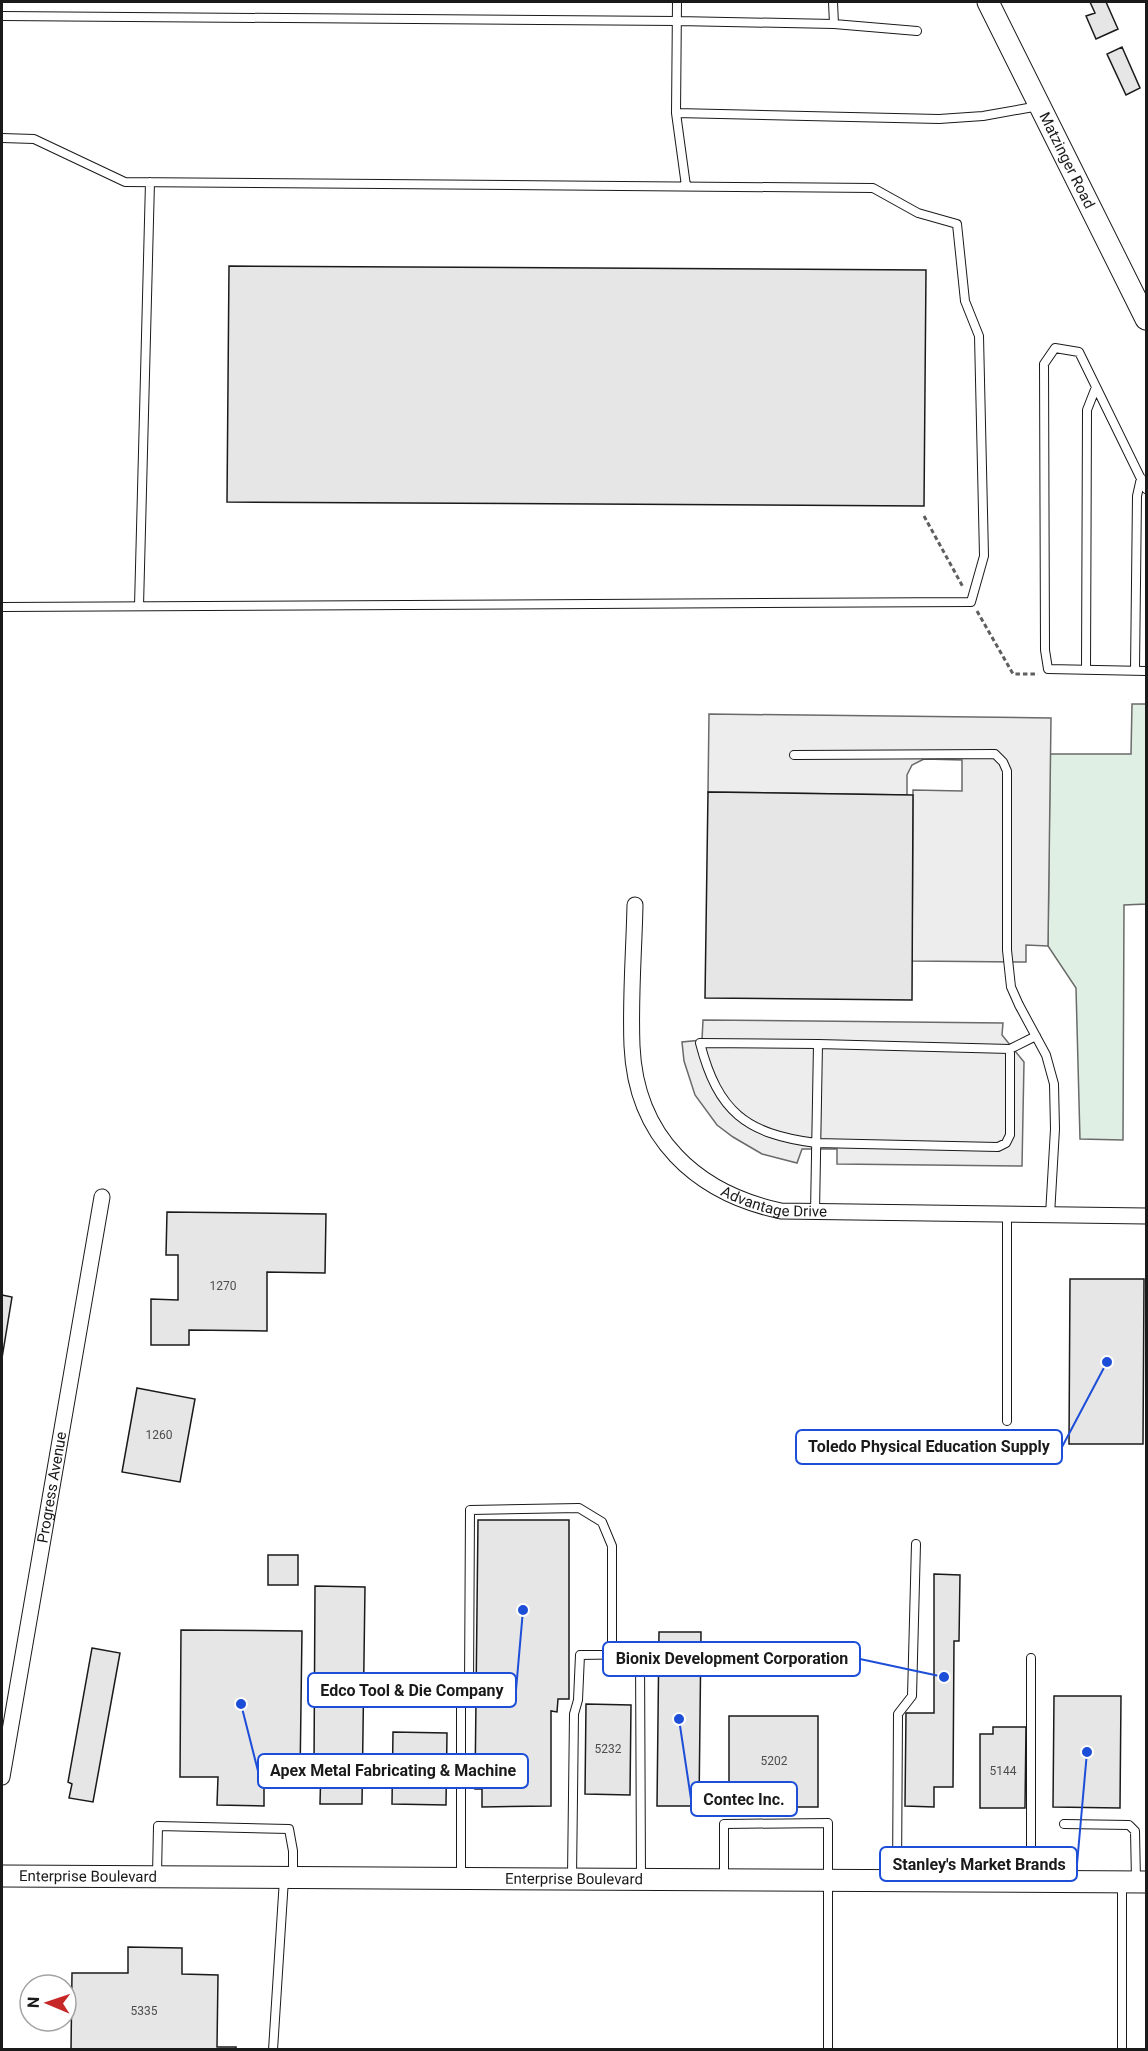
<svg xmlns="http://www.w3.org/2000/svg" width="1148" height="2051" font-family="Roboto,sans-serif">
	<rect width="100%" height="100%" fill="#fff"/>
	<path fill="#e0efe3" stroke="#6a6a6a" stroke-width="1.5" d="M 1132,704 L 1146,704 L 1146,904 L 1124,905 L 1123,1140 L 1080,1139 L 1076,988 L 1048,946 L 1050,754 L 1131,754 Z"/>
	<path fill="#ededed" stroke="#6a6a6a" stroke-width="1.5" d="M 709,714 L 1051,718 L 1048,946 L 1026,945 L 1026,962 L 912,961 L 913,790 L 962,791 L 962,760 L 924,759 L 912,765 L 907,775 L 907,795 L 708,792 Z
		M 703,1020 L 1003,1023 L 1002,1035 L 1024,1062 L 1022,1166 L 837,1164 L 837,1149 L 802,1149 L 797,1163 L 762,1154 L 733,1137 L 717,1125 L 695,1095 L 684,1061 L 682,1042 L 702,1040 Z"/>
	<path fill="#e6e6e6" stroke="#1a1a1a" stroke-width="1.5" d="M 1090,2 L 1106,2 L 1118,29 L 1096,39 L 1086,16 L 1095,13 Z
		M 1122,47 L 1140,88 L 1126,95 L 1107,54 Z
		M 229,266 L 926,270 L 924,506 L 227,502 Z
		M 708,792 L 913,795 L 912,1000 L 705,998 Z
		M 167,1212 L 326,1214 L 325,1273 L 267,1272 L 267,1331 L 189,1330 L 189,1345 L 151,1345 L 151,1299 L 178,1300 L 178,1255 L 166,1255 Z
		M 1070,1279 L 1144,1279 L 1143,1444 L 1069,1444 Z
		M 2,1295 L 12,1297 L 2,1358 Z
		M 137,1388 L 195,1399 L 180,1482 L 122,1472 Z
		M 478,1520 L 569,1520 L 569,1699 L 558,1699 L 557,1712 L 551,1711 L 551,1806 L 482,1807 L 482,1789 L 475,1789 Z
		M 268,1555 L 298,1555 L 298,1585 L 268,1585 Z
		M 934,1574 L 960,1575 L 959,1641 L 954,1641 L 953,1787 L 934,1787 L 934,1807 L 905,1806 L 906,1713 L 934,1713 Z
		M 315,1586 L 365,1587 L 362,1804 L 320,1804 L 321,1767 L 314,1767 Z
		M 181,1630 L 302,1631 L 300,1778 L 264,1778 L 264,1806 L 217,1805 L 218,1777 L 180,1777 Z
		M 659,1632 L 701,1632 L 699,1806 L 657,1806 Z
		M 92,1648 L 120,1653 L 93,1802 L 69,1798 L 72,1784 L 68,1782 Z
		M 1054,1696 L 1121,1696 L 1120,1808 L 1053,1807 Z
		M 586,1704 L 631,1705 L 630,1795 L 585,1794 Z
		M 729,1716 L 818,1716 L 818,1807 L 729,1807 Z
		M 993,1727 L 1026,1727 L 1025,1808 L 980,1808 L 980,1734 L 993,1734 Z
		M 393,1732 L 447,1733 L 446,1805 L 392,1804 Z
		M 128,1947 L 182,1948 L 182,1974 L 218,1975 L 217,2047 L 236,2047 L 236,2050 L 71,2050 L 72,1973 L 128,1973 Z"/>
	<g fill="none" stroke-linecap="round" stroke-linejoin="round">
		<g stroke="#1a1a1a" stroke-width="10">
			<path id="lane" d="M 677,2 L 676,113 L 686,186
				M 833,2 L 834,24
				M 2,16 L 677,21 L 834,24 L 917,31
				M 676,113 L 939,119 L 983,116 L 1039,106
				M 2,138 L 34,139 L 125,182 L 873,188 L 918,213 L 957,224 L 965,301 L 979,336 L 984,556 L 971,602 L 2,607
				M 1146,489 L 1079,352 L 1055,348 L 1044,364 L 1045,650 L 1048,669 L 1146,671
				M 139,606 L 150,182
				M 1086,669 L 1087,410 L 1096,387
				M 1135,670 L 1137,496 L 1141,478
				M 794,755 L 995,754 L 1003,762 L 1007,771 L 1007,950 L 1011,987 L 1019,1005 L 1046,1055 L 1054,1084 L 1055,1129 L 1050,1215
				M 1010,1049 L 1036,1036
				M 815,1212 C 816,1156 817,1100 818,1044 L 700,1043 C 718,1112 746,1134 816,1143 L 998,1147 L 1006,1143 L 1010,1135 L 1010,1049 L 818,1044
				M 1007,1421 L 1007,1214
				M 400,1700 L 461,1701 L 469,1688 L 470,1510 L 579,1508 L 602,1522 L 612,1546 L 612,1654
				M 1064,1824 L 1129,1825 L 1135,1831 L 1136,1880
				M 157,1875 L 158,1826 L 289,1829 L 293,1851 L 293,1876
				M 461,1877 L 461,1701
				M 572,1877 L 574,1714 L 578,1700 L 580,1655 L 640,1654 L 641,1877
				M 724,1878 L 724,1824 L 828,1823 L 828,2050
				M 897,1879 L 898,1714 L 912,1696 L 916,1544
				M 1031,1880 L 1031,1658
				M 1122,1883 L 1122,2050
				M 273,2050 L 284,1879"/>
		</g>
		<g stroke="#1a1a1a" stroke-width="17">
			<g id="street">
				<path id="s1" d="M 635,905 C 634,952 630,999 632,1046 C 636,1137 696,1193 781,1211 L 1146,1216"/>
				<path id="s2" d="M 2,1777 L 102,1197"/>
			</g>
		</g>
		<g stroke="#1a1a1a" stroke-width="23">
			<g id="secondary">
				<path id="s3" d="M 988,2 L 1146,319"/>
				<path id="s4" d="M 2,1876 L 1146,1882"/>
			</g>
		</g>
		<path stroke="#5f5f5f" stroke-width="3" stroke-dasharray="4.5 3" stroke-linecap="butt" d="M 924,516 L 963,587
			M 977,611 L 1013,674 L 1038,674"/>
		<use href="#lane" stroke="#fff" stroke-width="8"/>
		<use href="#street" stroke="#fff" stroke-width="15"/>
		<use href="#secondary" stroke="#fff" stroke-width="21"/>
	</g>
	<g text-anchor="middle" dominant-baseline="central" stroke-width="4.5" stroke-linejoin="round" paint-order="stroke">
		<g font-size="12" fill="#4d4d4d">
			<text x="223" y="1286">1270</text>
			<text x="159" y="1435">1260</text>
			<text x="608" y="1749">5232</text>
			<text x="774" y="1761">5202</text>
			<text x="1003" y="1771">5144</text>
			<text x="144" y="2011">5335</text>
		</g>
		<g font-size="15" fill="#1a1a1a" stroke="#fff">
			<text stroke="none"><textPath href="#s3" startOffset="177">Matzinger Road</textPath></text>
			<text stroke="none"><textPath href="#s1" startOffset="374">Advantage Drive</textPath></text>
			<text stroke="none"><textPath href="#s2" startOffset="294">Progress Avenue</textPath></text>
			<text stroke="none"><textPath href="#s4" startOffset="86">Enterprise Boulevard</textPath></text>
			<text stroke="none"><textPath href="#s4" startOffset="572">Enterprise Boulevard</textPath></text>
		</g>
	</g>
	<path fill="none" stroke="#1d4ed8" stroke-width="2" d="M1107 1362L1062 1447M944 1677L860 1659M523 1610L516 1690M241 1704L258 1771M679 1719L691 1799M1087 1752L1077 1864"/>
	<g fill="#1d4ed8" stroke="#fff" stroke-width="2">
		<circle cx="1107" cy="1362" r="6"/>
		<circle cx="944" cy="1677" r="6"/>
		<circle cx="523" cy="1610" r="6"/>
		<circle cx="241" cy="1704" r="6"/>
		<circle cx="679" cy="1719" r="6"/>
		<circle cx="1087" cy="1752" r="6"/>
	</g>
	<g fill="#fff" stroke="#1d4ed8" stroke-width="2">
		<rect x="796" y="1430" width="266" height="34" rx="6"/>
		<rect x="603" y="1642" width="257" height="34" rx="6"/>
		<rect x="308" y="1673" width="208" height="34" rx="6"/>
		<rect x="258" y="1754" width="270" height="34" rx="6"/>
		<rect x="691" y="1782" width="106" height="34" rx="6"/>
		<rect x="880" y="1847" width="197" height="34" rx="6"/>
	</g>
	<g font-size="16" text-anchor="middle" font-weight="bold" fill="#1a1a1a">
		<text x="929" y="1452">Toledo Physical Education Supply</text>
		<text x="732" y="1664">Bionix Development Corporation</text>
		<text x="412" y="1696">Edco Tool &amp; Die Company</text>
		<text x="393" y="1776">Apex Metal Fabricating &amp; Machine</text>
		<text x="744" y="1805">Contec Inc.</text>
		<text x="979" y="1870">Stanley's Market Brands</text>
	</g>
	<rect width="1148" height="2051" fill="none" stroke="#1a1a1a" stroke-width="6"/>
	<g transform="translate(48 2003) rotate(272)"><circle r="28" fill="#ffffff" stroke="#a3a3a3" stroke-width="1.5"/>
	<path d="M0-4.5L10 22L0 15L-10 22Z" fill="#c62828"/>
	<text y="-9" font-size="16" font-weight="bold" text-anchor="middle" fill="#1a1a1a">N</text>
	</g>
</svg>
